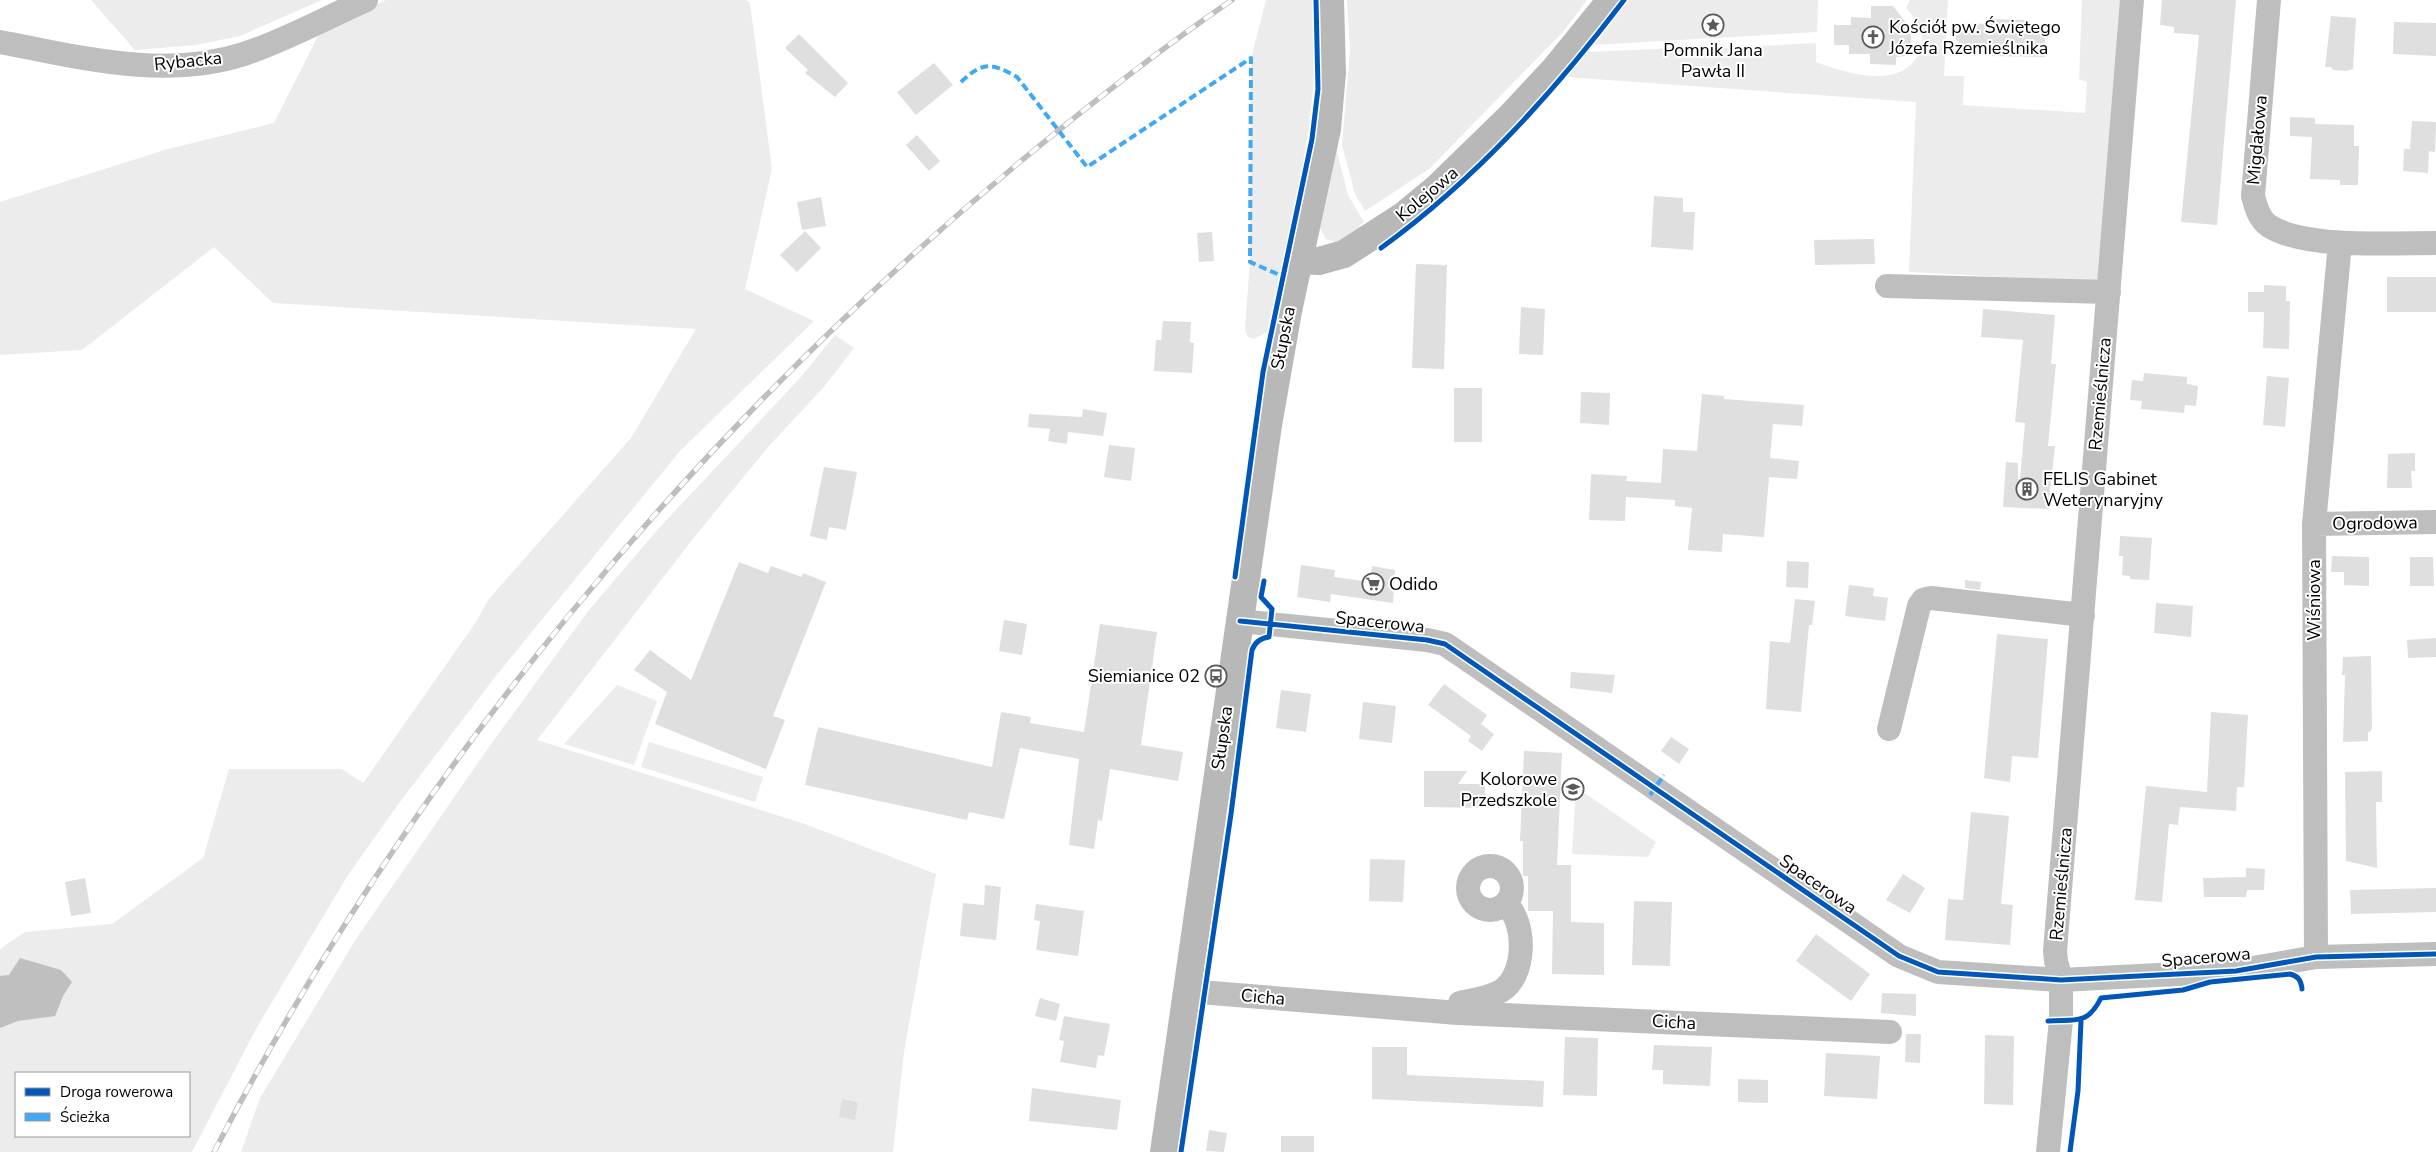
<svg xmlns="http://www.w3.org/2000/svg" width="2436" height="1152" font-family="'Nunito Sans',sans-serif">
	<rect width="100%" height="100%" fill="#fff"/>
	<path fill="#ececec" fill-rule="evenodd" d="M 91,0 L 322,0 L 240,36 L 196,45 L 135,50 Z
		M 386,0 L 746,0 L 750,3 L 772,169 L 745,289 L 814,321 L 680,451 L 495,677 L 397,806 L 348,875 L 256,1029 L 192,1152 L 0,1152 L 0,949 L 25,932 L 112,924 L 203,858 L 229,769 L 342,769 L 363,783 L 476,622 L 488,600 L 631,438 L 696,329 L 273,303 L 214,247 L 82,350 L 0,355 L 0,202 L 168,149 L 274,123 L 321,30 ZM 16,1073 L 189,1073 L 189,1136 L 16,1136 Z
		M 1266,0 L 1313,0 C 1323,112 1290,223 1267,332 L 1254,339 C 1247,338 1246,334 1245,327 L 1250,261 L 1251,58 Z
		M 1347,0 L 1587,0 L 1563,32 L 1429,169 L 1365,211 L 1355,194 L 1342,145 L 1350,50 Z
		M 1628,0 L 1818,0 L 1817,32 L 1593,45 Z
		M 1910,0 L 1948,0 L 1944,76 L 1964,76 L 1963,105 L 2085,113 L 2087,82 L 2079,79 L 2082,0 L 2126,0 L 2104,282 L 1909,272 L 1916,102 L 1565,77 L 1587,52 L 1703,47 L 1702,49 L 1816,43 L 1816,62 C 1848,74 1906,92 1921,48 C 1926,32 1916,19 1906,8 Z
		M 1335,144 L 1348,195 L 1364,222 L 1359,226 L 1362,232 L 1336,242 L 1326,239 L 1320,228 Z
		M 835,335 L 854,348 L 823,388 L 768,447 L 696,535 L 537,740 L 802,823 L 936,874 L 904,1052 L 893,1152 L 241,1152 L 260,1098 L 356,939 L 491,744 L 589,610 L 659,528 L 800,378 Z
		M 617,685 L 657,701 L 634,765 L 564,744 Z
		M 649,742 L 763,777 L 755,802 L 641,767 Z
		M 1576,787 L 1656,842 L 1648,857 L 1572,854 Z"/>
	<path fill="#bfbfbf" d="M 20,958 L 61,970 L 72,982 L 63,996 L 55,1016 L 18,1021 L 0,1028 L 0,976 L 9,975 Z"/>
	<path fill="#dfdfdf" d="M 2162,0 L 2236,0 L 2217,225 L 2181,222 L 2199,35 L 2174,33 L 2174,27 L 2160,25 Z
		M 1871,6 L 1893,6 L 1911,29 L 1911,50 L 1905,50 L 1905,56 L 1896,57 L 1896,65 L 1870,64 L 1870,54 L 1849,54 L 1849,45 L 1834,45 L 1834,25 L 1851,25 L 1851,17 L 1871,18 Z
		M 2331,16 L 2356,18 L 2353,69 L 2346,71 L 2333,70 L 2331,67 L 2325,67 Z
		M 1989,19 L 2028,20 L 2028,34 L 2045,34 L 2045,57 L 1987,56 L 1987,51 L 1961,50 L 1961,45 L 1953,36 L 1966,23 L 1989,24 Z
		M 2394,22 L 2436,23 L 2436,56 L 2393,54 Z
		M 799,34 L 848,83 L 835,97 L 805,73 L 808,70 L 785,48 Z
		M 934,63 L 953,85 L 916,115 L 897,92 Z
		M 2290,117 L 2315,118 L 2315,124 L 2354,125 L 2354,146 L 2359,146 L 2358,185 L 2340,185 L 2340,180 L 2310,179 L 2312,137 L 2290,136 Z
		M 2412,121 L 2436,122 L 2435,152 L 2429,151 L 2428,173 L 2403,171 L 2404,149 L 2410,149 Z
		M 917,135 L 940,161 L 929,171 L 906,145 Z
		M 1654,196 L 1683,198 L 1683,212 L 1695,212 L 1693,250 L 1651,247 Z
		M 821,197 L 826,226 L 802,230 L 797,202 Z
		M 805,231 L 821,248 L 797,272 L 780,255 Z
		M 1212,232 L 1214,261 L 1199,262 L 1197,233 Z
		M 1874,239 L 1875,264 L 1815,265 L 1814,240 Z
		M 1416,264 L 1447,265 L 1444,369 L 1412,368 Z
		M 2387,277 L 2436,277 L 2436,312 L 2387,312 Z
		M 2264,285 L 2286,286 L 2286,301 L 2290,301 L 2289,349 L 2263,348 L 2264,312 L 2248,312 L 2248,292 L 2264,292 Z
		M 1521,307 L 1545,309 L 1543,355 L 1519,354 Z
		M 1983,309 L 2055,315 L 2051,364 L 2056,364 L 2048,446 L 2055,446 L 2048,509 L 2003,507 L 2006,462 L 2018,463 L 2018,479 L 2020,479 L 2025,423 L 2015,422 L 2023,340 L 1981,337 Z
		M 1163,321 L 1191,322 L 1190,342 L 1194,343 L 1192,373 L 1154,371 L 1156,340 L 1161,340 Z
		M 2144,373 L 2187,377 L 2187,384 L 2198,386 L 2196,406 L 2185,405 L 2184,413 L 2141,409 L 2142,401 L 2130,400 L 2132,380 L 2143,381 Z
		M 2267,376 L 2289,378 L 2285,427 L 2263,425 Z
		M 1454,388 L 1482,388 L 1482,442 L 1454,442 Z
		M 1581,392 L 1610,393 L 1609,425 L 1580,423 Z
		M 1702,394 L 1724,396 L 1724,399 L 1804,405 L 1802,426 L 1773,424 L 1770,458 L 1799,461 L 1797,479 L 1769,477 L 1764,537 L 1723,534 L 1722,552 L 1688,550 L 1692,508 L 1675,506 L 1675,500 L 1626,497 L 1625,521 L 1589,520 L 1591,474 L 1627,476 L 1626,481 L 1661,483 L 1663,449 L 1697,451 Z
		M 1083,409 L 1107,413 L 1103,436 L 1068,432 L 1067,444 L 1048,441 L 1050,429 L 1028,427 L 1029,414 L 1082,417 Z
		M 1109,445 L 1135,448 L 1131,481 L 1104,477 Z
		M 2415,453 L 2415,471 L 2411,471 L 2412,488 L 2387,488 L 2388,454 Z
		M 824,467 L 857,472 L 846,530 L 829,527 L 827,540 L 810,536 Z
		M 2120,536 L 2152,538 L 2149,580 L 2130,579 L 2130,576 L 2122,575 L 2123,556 L 2119,556 Z
		M 2332,556 L 2369,557 L 2369,586 L 2344,585 L 2344,572 L 2331,572 Z
		M 2410,557 L 2433,557 L 2434,586 L 2410,586 Z
		M 1787,561 L 1809,562 L 1808,588 L 1786,587 Z
		M 739,562 L 768,573 L 771,566 L 802,577 L 803,573 L 826,582 L 773,716 L 785,720 L 766,769 L 655,724 L 667,692 L 634,670 L 650,650 L 691,680 Z
		M 1301,565 L 1335,570 L 1334,577 L 1370,582 L 1372,566 L 1395,570 L 1393,603 L 1331,594 L 1330,602 L 1297,597 Z
		M 1965,580 L 1981,582 L 1980,590 L 1965,588 Z
		M 1849,585 L 1874,588 L 1873,596 L 1888,598 L 1885,621 L 1845,616 Z
		M 1795,599 L 1815,601 L 1812,625 L 1809,625 L 1801,712 L 1766,709 L 1770,641 L 1790,643 Z
		M 2156,603 L 2193,606 L 2191,637 L 2154,633 Z
		M 1004,620 L 1027,624 L 1022,655 L 999,651 Z
		M 1100,624 L 1157,632 L 1141,745 L 1183,752 L 1178,781 L 1110,769 L 1102,821 L 1098,820 L 1094,849 L 1069,845 L 1079,759 L 1020,748 L 1004,819 L 969,812 L 967,820 L 805,785 L 818,727 L 992,767 L 1001,712 L 1031,717 L 1030,723 L 1084,732 Z
		M 1997,634 L 2048,639 L 2038,758 L 2012,756 L 2010,782 L 1984,778 Z
		M 2436,638 L 2436,657 L 2408,658 L 2407,640 Z
		M 2371,656 L 2372,728 L 2370,732 L 2368,732 L 2368,741 L 2343,742 L 2345,675 L 2342,675 L 2343,657 Z
		M 1571,672 L 1615,675 L 1612,693 L 1570,688 Z
		M 1444,684 L 1487,715 L 1481,724 L 1494,734 L 1482,751 L 1468,741 L 1471,736 L 1428,705 Z
		M 1281,690 L 1311,694 L 1306,732 L 1276,728 Z
		M 1363,702 L 1396,706 L 1392,743 L 1359,739 Z
		M 2211,712 L 2248,715 L 2244,787 L 2237,787 L 2236,811 L 2180,807 L 2178,825 L 2169,824 L 2162,902 L 2135,900 L 2146,786 L 2207,792 Z
		M 1671,737 L 1689,749 L 1679,764 L 1661,751 Z
		M 1524,751 L 1562,753 L 1557,865 L 1571,865 L 1571,922 L 1604,923 L 1604,975 L 1552,974 L 1553,911 L 1528,911 L 1528,876 L 1523,876 L 1523,841 L 1520,841 Z
		M 1424,771 L 1467,771 L 1458,784 L 1485,784 L 1485,808 L 1424,807 Z
		M 2382,771 L 2382,802 L 2376,802 L 2377,868 L 2346,861 L 2345,772 Z
		M 1971,812 L 2009,816 L 2001,904 L 2013,905 L 2010,945 L 1945,940 L 1948,899 L 1963,900 Z
		M 1370,859 L 1405,860 L 1403,902 L 1369,901 Z
		M 2246,868 L 2265,869 L 2264,890 L 2247,890 L 2246,897 L 2204,897 L 2203,878 L 2246,877 Z
		M 1903,874 L 1925,888 L 1910,913 L 1886,900 Z
		M 85,878 L 91,913 L 71,916 L 65,882 Z
		M 985,885 L 1001,887 L 996,940 L 960,936 L 963,903 L 984,905 Z
		M 2436,888 L 2436,912 L 2351,914 L 2350,890 Z
		M 1634,901 L 1672,902 L 1670,966 L 1632,965 Z
		M 1036,904 L 1084,911 L 1078,956 L 1036,950 L 1040,921 L 1034,920 Z
		M 1816,934 L 1870,974 L 1851,1001 L 1796,961 Z
		M 1882,993 L 1916,994 L 1916,1016 L 1881,1013 Z
		M 1040,998 L 1060,1004 L 1056,1021 L 1035,1016 Z
		M 1064,1016 L 1110,1024 L 1104,1056 L 1098,1055 L 1096,1068 L 1060,1062 L 1064,1041 L 1059,1040 Z
		M 1906,1034 L 1921,1034 L 1920,1063 L 1905,1062 Z
		M 1985,1035 L 2014,1036 L 2013,1105 L 1984,1104 Z
		M 1565,1037 L 1598,1038 L 1597,1096 L 1563,1095 Z
		M 1654,1045 L 1712,1047 L 1710,1086 L 1663,1084 L 1663,1070 L 1652,1070 Z
		M 1372,1047 L 1407,1047 L 1407,1075 L 1544,1081 L 1543,1107 L 1372,1099 Z
		M 1826,1053 L 1880,1056 L 1877,1099 L 1824,1096 Z
		M 1738,1079 L 1768,1080 L 1768,1103 L 1738,1102 Z
		M 1032,1088 L 1121,1100 L 1117,1130 L 1029,1121 Z
		M 842,1099 L 858,1102 L 855,1120 L 839,1117 Z
		M 1209,1130 L 1227,1133 L 1224,1152 L 1206,1151 Z
		M 1281,1136 L 1314,1136 L 1314,1152 L 1281,1152 Z"/>
	<g fill="none" stroke-linecap="round" stroke-linejoin="round">
		<path stroke="#bebebe" stroke-width="24" d="M 2269,0 L 2253,196 C 2256,207 2259,219 2269,226 C 2306,249 2392,243 2436,243
			M 0,42 C 80,57 163,80 244,54 C 286,40 326,18 366,0
			M 1887,286 L 2109,292
			M 2314,524 L 2436,522
			M 1240,621 L 1427,640 L 1445,644 L 1899,956 L 1938,972 L 2061,980 L 2236,971 L 2316,957 L 2436,954
			M 1889,729 L 1919,606 L 1923,600 L 1931,598 L 2083,615
			M1468 888a22 22 0 1 1 44 0a22 22 0 1 1-44 0Z
			M 2316,957 L 2314,524 L 2340,243
			M 1187,991 L 1458,1013 L 1890,1032
			M 1459,1008 L 1460,1003 C 1473,1000 1489,998 1501,991 C 1526,976 1527,923 1506,904
			M 2048,1152 L 2061,1020 L 2061,980 L 2056,961 L 2055,951 L 2132,0"/>
		<path stroke="#b8b8b8" stroke-width="28" d="M 1300,260 L 1319,261 L 1344,254 L 1403,216 L 1437,188 L 1510,117 L 1554,70 L 1611,0
			M 1164,1152 L 1268,425 L 1288,311 L 1327,129 L 1332,73 L 1330,0"/>
		<g stroke="#bebebe" stroke-width="5.5">
			<path id="rail" d="M 214,1152 C 410,773 693,433 1021,161 C 1089,105 1159,50 1232,0"/>
		</g>
		<use href="#rail" stroke="#fff" stroke-width="4" stroke-dasharray="11" stroke-linecap="butt"/>
		<path stroke="#3fa9f5" stroke-width="4" stroke-dasharray="8 4" stroke-linecap="butt" d="M 961,82 C 983,61 992,63 1017,77 L 1087,167 L 1251,58 L 1250,262 L 1282,276
			M 1650,795 L 1664,775"/>
		<g stroke="#fff" stroke-width="8">
			<path id="cycleway" d="M 1381,248 C 1475,180 1554,92 1624,0
				M 1235,577 L 1263,372 L 1312,139 L 1318,89 L 1316,0
				M 1240,621 L 1427,640 L 1445,644 L 1899,956 L 1938,972 L 2061,980 L 2236,971 L 2316,957 L 2436,954
				M 2048,1021 C 2075,1019 2087,1026 2101,998 L 2183,990 L 2210,982 L 2290,974 C 2298,976 2301,980 2302,989
				M 1181,1152 L 1231,814 L 1252,650 C 1255,642 1261,638 1269,637 L 1272,609 L 1261,597 L 1264,581
				M 2070,1152 L 2078,1091 L 2081,1021"/>
		</g>
		<use href="#cycleway" stroke="#0057b8" stroke-width="5"/>
	</g>
	<defs>
		<g id="sight-ring" transform="scale(1.125)"><circle r="9.5" fill="#fff" stroke="#595959" stroke-width="1.5"/><path d="M0-6L1.8-2.2L6-1.7L2.9 1.2L3.7 5.4L0 3.3L-3.7 5.4L-2.9 1.2L-6-1.7L-1.8-2.2Z" fill="#595959"/></g>
		<g id="church-ring" transform="scale(1.125)"><circle r="9.5" fill="#fff" stroke="#595959" stroke-width="1.5"/><path d="M-1.2-6h2.4v3.5h3.3v2.4h-3.3V6h-2.4V-.1h-3.3v-2.4h3.3Z" fill="#595959"/></g>
		<g id="building-ring" transform="scale(1.125)"><circle r="9.5" fill="#fff" stroke="#595959" stroke-width="1.5"/><path d="M-4-6H4V6H1V3H-1V6H-4ZM-2.5-4.3h1.7v1.8h-1.7ZM.8-4.3h1.7v1.8H.8ZM-2.5-1h1.7V.8h-1.7ZM.8-1h1.7V.8H.8Z" fill="#595959"/></g>
		<g id="supermarket-ring" transform="scale(1.125)"><circle r="9.5" fill="#fff" stroke="#595959" stroke-width="1.5"/><path d="M-6-5.5h2.5l.6 2H6L4.5 2H-2.5L-4.4-4H-6ZM-1.5 3.2a1.3 1.3 0 1 0 .1 0ZM3 3.2a1.3 1.3 0 1 0 .1 0Z" fill="#595959"/></g>
		<g id="bus-ring" transform="scale(1.125)"><circle r="9.5" fill="#fff" stroke="#595959" stroke-width="1.5"/><path d="M-5-6H5V4H4V6H2V4H-2V6H-4V4H-5ZM-3.5-4V0h7V-4ZM-3.5 1.2v1.5H-2V1.2ZM2 1.2v1.5H3.5V1.2Z" fill="#595959"/></g>
		<g id="school-ring" transform="scale(1.125)"><circle r="9.5" fill="#fff" stroke="#595959" stroke-width="1.5"/><path d="M0-5L7-2L0 1L-7-2ZM-4 1L0 2.5L4 1V4Q0 6-4 4Z" fill="#595959"/></g>
	</defs>
	<g fill-rule="evenodd">
		<use href="#sight-ring" x="1713" y="25"/>
		<use href="#church-ring" x="1873" y="37"/>
		<use href="#building-ring" x="2027" y="489"/>
		<use href="#supermarket-ring" x="1373" y="584"/>
		<use href="#bus-ring" x="1216" y="676"/>
		<use href="#school-ring" x="1573" y="789"/>
	</g>
	<g text-anchor="middle" dominant-baseline="central" stroke-width="4" stroke-linejoin="round" paint-order="stroke">
		<g font-size="18" fill="#000" stroke="#fff" text-anchor="start">
			<text x="1889" y="27">Kościół pw. Świętego<tspan x="1889" dy="21">Józefa Rzemieślnika</tspan></text>
			<text x="1713" y="50" text-anchor="middle">Pomnik Jana<tspan x="1713" dy="21">Pawła II</tspan></text>
			<text x="2043" y="479">FELIS Gabinet<tspan x="2043" dy="21">Weterynaryjny</tspan></text>
			<text x="1389" y="584">Odido</text>
			<text x="1200" y="676" text-anchor="end">Siemianice 02</text>
			<text x="1557" y="779" text-anchor="end">Kolorowe<tspan x="1557" dy="21">Przedszkole</tspan></text>
		</g>
		<g font-size="18" fill="#000" stroke="#fff">
			<text transform="translate(188 61) rotate(-6)">Rybacka</text>
			<text transform="translate(2257 140) rotate(-85)">Migdałowa</text>
			<text transform="translate(1427 194) rotate(-40)">Kolejowa</text>
			<text transform="translate(1283 338) rotate(-79)">Słupska</text>
			<text transform="translate(2100 394) rotate(-85)">Rzemieślnicza</text>
			<text transform="translate(2375 523) rotate(-1)">Ogrodowa</text>
			<text transform="translate(2314 600) rotate(-90)">Wiśniowa</text>
			<text transform="translate(1380 622) rotate(6)">Spacerowa</text>
			<text transform="translate(1222 738) rotate(-82)">Słupska</text>
			<text transform="translate(1818 884) rotate(35)">Spacerowa</text>
			<text transform="translate(2061 884) rotate(-85)">Rzemieślnicza</text>
			<text transform="translate(2206 957) rotate(-5)">Spacerowa</text>
			<text transform="translate(1263 997) rotate(5)">Cicha</text>
			<text transform="translate(1674 1022) rotate(3)">Cicha</text>
		</g>
	</g>
	<rect x="15" y="1072" width="175" height="65" fill="#ffffff" stroke="#999999"/>
	<rect x="25" y="1088" width="25" height="8" fill="#0057b8" stroke="#999999"/>
	<text x="60" y="1097" font-size="15" fill="#000000">Droga rowerowa</text>
	<rect x="25" y="1113" width="25" height="8" fill="#3fa9f5" stroke="#999999"/>
	<text x="60" y="1122" font-size="15" fill="#000000">Ścieżka</text>
</svg>
